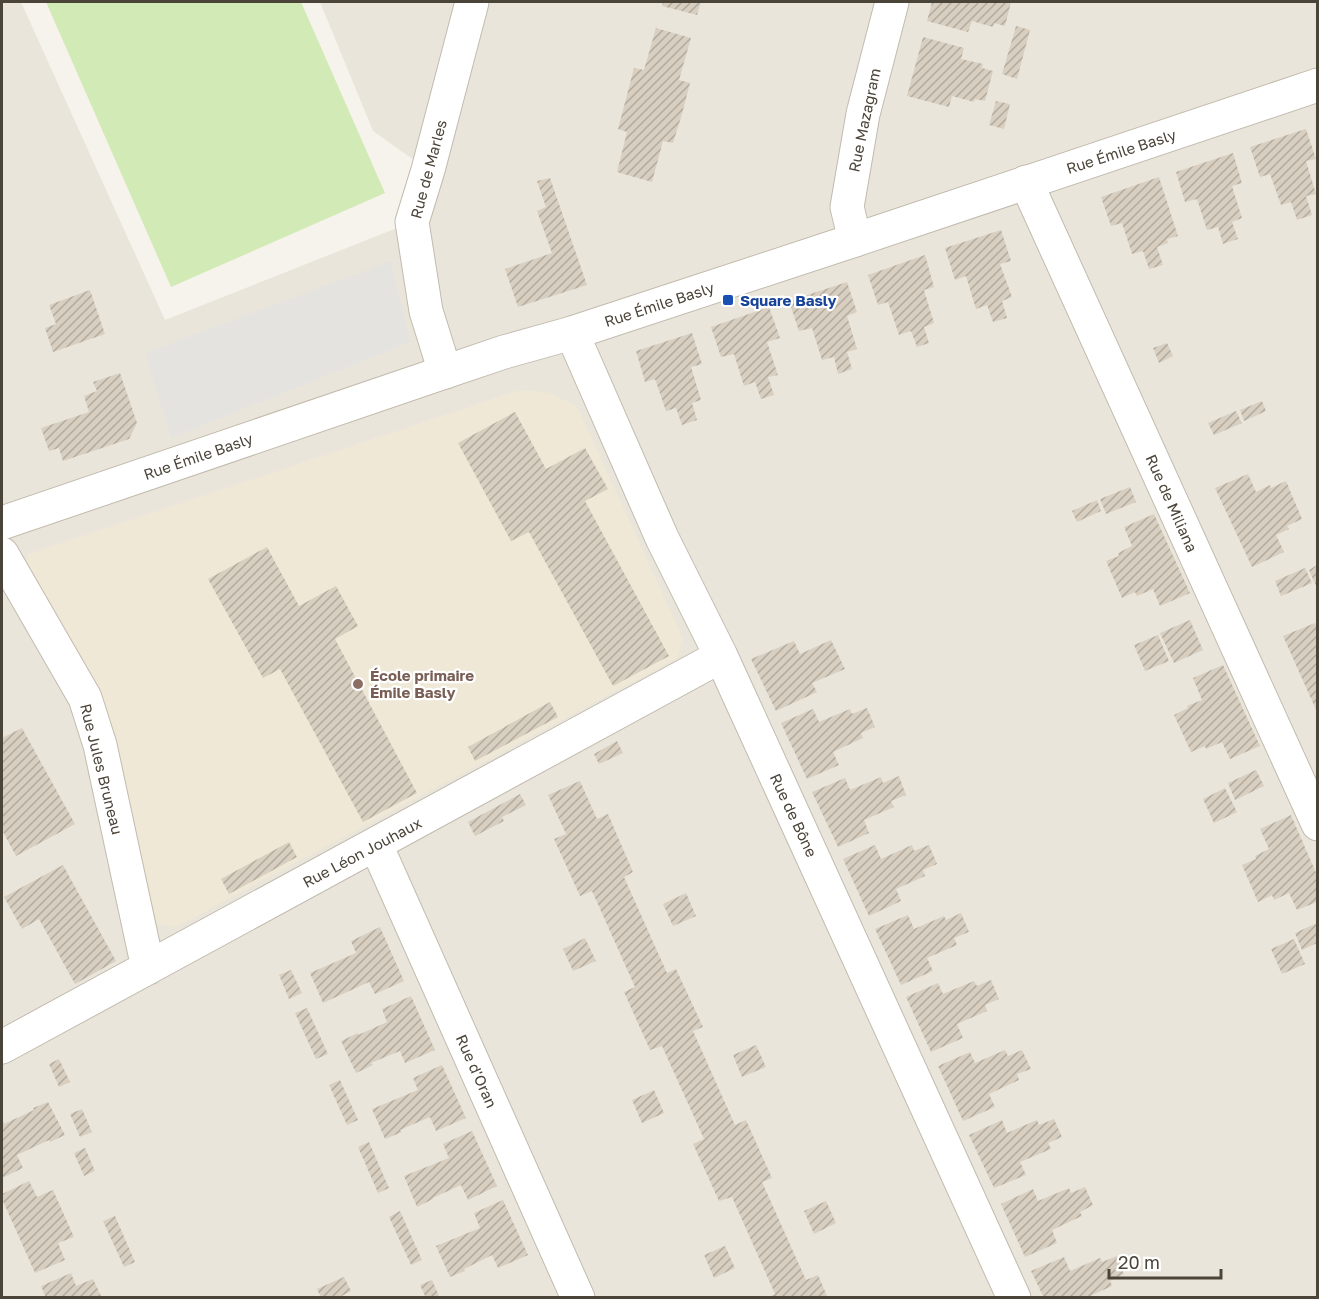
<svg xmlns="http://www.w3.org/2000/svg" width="1319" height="1299" font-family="'Golos Text',sans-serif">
	<defs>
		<pattern id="building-hatch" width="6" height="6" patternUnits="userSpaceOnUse" patternTransform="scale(1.5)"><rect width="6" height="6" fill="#d8cfc1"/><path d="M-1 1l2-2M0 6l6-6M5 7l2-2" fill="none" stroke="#b1aa9e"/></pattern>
	</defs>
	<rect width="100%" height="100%" fill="#f6f3ec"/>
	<path fill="#eae5da" d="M 2,2 L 21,2 L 165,320 L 412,222 L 428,170 L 373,131 L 320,2 L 1317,2 L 1317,1297 L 2,1298 Z"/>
	<path fill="#efe8d6" d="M 520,390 L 536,391 L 549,393 L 574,405 L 579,411 L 683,639 L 677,658 L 174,928 L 157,923 L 107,729 L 25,568 L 28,554 Z"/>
	<path fill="#d2eab5" d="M 46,2 L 301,2 L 385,193 L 171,287 Z"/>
	<path fill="#e5e3e0" d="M 391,261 L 410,342 L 171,438 L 145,353 Z"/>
	<path fill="url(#building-hatch)" d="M 663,2 L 701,2 L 697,15 L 662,6 Z
		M 932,2 L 1011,2 L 1005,26 L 994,23 L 993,27 L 972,21 L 968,32 L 927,21 Z
		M 1016,26 L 1030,30 L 1017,79 L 1002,74 Z
		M 656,28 L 691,38 L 679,80 L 690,83 L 682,114 L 673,143 L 663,141 L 652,182 L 617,172 L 627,132 L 618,129 L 634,68 L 644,70 Z
		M 923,37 L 964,48 L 961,59 L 983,64 L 982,68 L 993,71 L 985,101 L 975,99 L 974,102 L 952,96 L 949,107 L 907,96 Z
		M 996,101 L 1010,104 L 1004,129 L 989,125 Z
		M 1306,129 L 1316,159 L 1306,161 L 1316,194 L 1306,196 L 1312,215 L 1297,220 L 1291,202 L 1281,205 L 1270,174 L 1260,177 L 1250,147 Z
		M 1233,153 L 1242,183 L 1232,186 L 1242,218 L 1232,222 L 1238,239 L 1223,244 L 1218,227 L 1207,230 L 1197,199 L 1185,202 L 1176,172 Z
		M 1159,177 L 1178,236 L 1167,239 L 1168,243 L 1157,247 L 1163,265 L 1149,269 L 1143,251 L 1132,254 L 1122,223 L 1111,226 L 1101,197 Z
		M 550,178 L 587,285 L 518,307 L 505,269 L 552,253 L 537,211 L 546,207 L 537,181 Z
		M 1001,230 L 1011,261 L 1000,264 L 1012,297 L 1002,301 L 1007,318 L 993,322 L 987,305 L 976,309 L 966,276 L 955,280 L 945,248 Z
		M 925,255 L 934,287 L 924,290 L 934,323 L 924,327 L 929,343 L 917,347 L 911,331 L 899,335 L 888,302 L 878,305 L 868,275 Z
		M 847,282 L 857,312 L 847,316 L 857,349 L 847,352 L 852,369 L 838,374 L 834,357 L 822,360 L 812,328 L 799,331 L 789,301 Z
		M 90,290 L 105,334 L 53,352 L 45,328 L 56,324 L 49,305 Z
		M 769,307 L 780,338 L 767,342 L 778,375 L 768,377 L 774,395 L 761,399 L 755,382 L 744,386 L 734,354 L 721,357 L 711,327 Z
		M 692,333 L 702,364 L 691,367 L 701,400 L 692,403 L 697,420 L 682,425 L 676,408 L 666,411 L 655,379 L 645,382 L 636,351 Z
		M 1167,343 L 1173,356 L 1159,363 L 1153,348 Z
		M 120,373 L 137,423 L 129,439 L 63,461 L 59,448 L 49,451 L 41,428 L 89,412 L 84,396 L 97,391 L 93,382 Z
		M 1262,401 L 1266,411 L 1244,421 L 1240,410 Z
		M 1236,411 L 1242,423 L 1214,435 L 1208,423 Z
		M 515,412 L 546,469 L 585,448 L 608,489 L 585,501 L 669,656 L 613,686 L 529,532 L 511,541 L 458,443 Z
		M 1248,474 L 1256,492 L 1270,485 L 1271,488 L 1286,481 L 1302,519 L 1287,526 L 1289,529 L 1276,535 L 1284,552 L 1252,567 L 1215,488 Z
		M 1130,487 L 1136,502 L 1106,514 L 1100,499 Z
		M 1097,500 L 1101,511 L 1077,522 L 1072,511 Z
		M 1154,514 L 1190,593 L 1160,606 L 1153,589 L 1137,596 L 1135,592 L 1122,598 L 1106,561 L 1119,556 L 1118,553 L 1132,546 L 1124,527 Z
		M 267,547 L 299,606 L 336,586 L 358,626 L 335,639 L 417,793 L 363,822 L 280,669 L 263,678 L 208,579 Z
		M 1317,565 L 1317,588 L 1309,570 Z
		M 1305,568 L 1312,583 L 1281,596 L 1275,581 Z
		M 1190,620 L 1203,650 L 1174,663 L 1160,633 Z
		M 1315,623 L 1317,628 L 1317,712 L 1283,636 Z
		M 1158,635 L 1169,661 L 1145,671 L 1134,645 Z
		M 831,640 L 845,669 L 812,683 L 817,692 L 776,711 L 751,659 L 794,641 L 800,654 Z
		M 1223,665 L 1260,746 L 1230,759 L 1222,742 L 1206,749 L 1205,746 L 1191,752 L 1174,715 L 1188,708 L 1187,706 L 1202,700 L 1193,678 Z
		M 550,702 L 558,717 L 475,761 L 468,747 Z
		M 867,708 L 875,727 L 861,733 L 863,738 L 833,752 L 839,765 L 807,779 L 781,723 L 813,709 L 819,722 L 850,709 L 852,714 Z
		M 22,728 L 75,824 L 16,856 L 2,830 L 2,738 Z
		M 617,741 L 623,753 L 599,764 L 594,754 Z
		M 1256,770 L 1264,786 L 1235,800 L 1228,783 Z
		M 899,776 L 906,795 L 891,801 L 894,807 L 864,820 L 869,833 L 838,847 L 812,792 L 845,778 L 850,790 L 881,777 L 883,783 Z
		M 580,781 L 597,819 L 608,814 L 633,872 L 624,877 L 667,973 L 676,969 L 703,1027 L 693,1031 L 735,1125 L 746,1120 L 772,1178 L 762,1182 L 806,1280 L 818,1275 L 828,1298 L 767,1298 L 775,1294 L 732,1197 L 719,1201 L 693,1144 L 704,1139 L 662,1046 L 650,1050 L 624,992 L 635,987 L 592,891 L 580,896 L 554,839 L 566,834 L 548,795 Z
		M 1225,788 L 1237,812 L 1214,823 L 1203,799 Z
		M 520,794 L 526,805 L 502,817 L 504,821 L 475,836 L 468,822 Z
		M 1291,815 L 1317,875 L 1317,902 L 1297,910 L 1289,893 L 1274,900 L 1272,895 L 1258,902 L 1242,865 L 1256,859 L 1255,856 L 1269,849 L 1260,829 Z
		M 289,842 L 297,857 L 229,894 L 221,879 Z
		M 875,845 L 881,859 L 912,845 L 914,851 L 929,845 L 937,864 L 923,870 L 925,876 L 896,889 L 901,901 L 869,916 L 843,859 Z
		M 63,865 L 116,961 L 75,984 L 39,919 L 22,929 L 4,897 Z
		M 686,893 L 696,916 L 673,926 L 663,904 Z
		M 961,913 L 969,932 L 954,938 L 957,945 L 927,958 L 933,971 L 901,985 L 875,929 L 908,915 L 914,929 L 944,916 L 946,920 Z
		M 1317,923 L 1317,943 L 1302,950 L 1295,933 Z
		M 380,927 L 404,981 L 375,994 L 369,982 L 323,1003 L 310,973 L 356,953 L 351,941 Z
		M 585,938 L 596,961 L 573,971 L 563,949 Z
		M 1294,939 L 1305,964 L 1282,974 L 1271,949 Z
		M 291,970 L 302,993 L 289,999 L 279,975 Z
		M 991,980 L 999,999 L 985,1005 L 987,1011 L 957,1024 L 963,1038 L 931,1052 L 906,997 L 938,983 L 943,994 L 974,981 L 977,986 Z
		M 411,996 L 435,1050 L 405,1063 L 400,1051 L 371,1063 L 373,1065 L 356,1073 L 341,1041 L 358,1033 L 358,1035 L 387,1022 L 382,1009 Z
		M 307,1008 L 328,1054 L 316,1059 L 295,1013 Z
		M 756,1045 L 766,1067 L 742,1077 L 733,1055 Z
		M 1005,1050 L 1008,1056 L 1022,1050 L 1031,1069 L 1017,1074 L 1019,1080 L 989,1094 L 995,1107 L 963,1121 L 938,1066 L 970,1052 L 975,1063 Z
		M 59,1059 L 70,1082 L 59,1087 L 49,1064 Z
		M 442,1065 L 466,1118 L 436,1131 L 430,1117 L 400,1130 L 402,1132 L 385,1139 L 372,1109 L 418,1090 L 413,1078 Z
		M 340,1080 L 358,1120 L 347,1125 L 329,1085 Z
		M 654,1090 L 664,1113 L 642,1123 L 632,1100 Z
		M 48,1102 L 65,1135 L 50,1142 L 49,1140 L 17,1155 L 23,1168 L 2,1178 L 2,1119 L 4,1124 L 34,1110 L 33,1108 Z
		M 82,1109 L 92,1132 L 80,1137 L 70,1114 Z
		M 1054,1119 L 1062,1137 L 1048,1143 L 1051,1149 L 1020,1162 L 1026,1175 L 994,1188 L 969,1135 L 1002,1120 L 1007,1133 L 1037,1120 L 1039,1125 Z
		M 472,1131 L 497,1186 L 468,1200 L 461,1185 L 433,1198 L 433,1199 L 417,1207 L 404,1176 L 449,1158 L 443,1144 Z
		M 369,1142 L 389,1188 L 378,1193 L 358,1147 Z
		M 85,1148 L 95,1171 L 84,1176 L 74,1153 Z
		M 29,1181 L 37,1197 L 53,1190 L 74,1237 L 58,1243 L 65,1260 L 35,1273 L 2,1199 L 2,1194 Z
		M 1085,1187 L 1093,1205 L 1080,1212 L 1082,1216 L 1052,1230 L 1057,1243 L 1025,1257 L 1001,1204 L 1033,1189 L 1038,1201 L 1069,1188 L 1071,1193 Z
		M 503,1200 L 528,1255 L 498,1268 L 492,1255 L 464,1269 L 465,1271 L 450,1277 L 436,1246 L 480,1228 L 474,1213 Z
		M 826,1201 L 836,1223 L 814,1234 L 804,1211 Z
		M 400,1211 L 422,1260 L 411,1265 L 389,1217 Z
		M 115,1216 L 135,1262 L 124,1267 L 103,1221 Z
		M 725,1246 L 735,1268 L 714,1278 L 704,1255 Z
		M 1117,1256 L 1124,1274 L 1110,1281 L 1112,1286 L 1086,1298 L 1044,1298 L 1031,1271 L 1064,1257 L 1070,1271 L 1100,1258 L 1102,1262 Z
		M 71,1273 L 76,1286 L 93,1279 L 102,1298 L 46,1298 L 41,1286 Z
		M 344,1277 L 351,1291 L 338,1298 L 321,1298 L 317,1289 Z
		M 432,1280 L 440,1298 L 426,1298 L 420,1285 Z"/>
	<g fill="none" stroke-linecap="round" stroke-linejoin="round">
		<g stroke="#c2bbae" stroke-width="35">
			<path id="minor" d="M 1026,182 L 1318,824
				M 855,240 L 847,207 L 863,114 L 892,2
				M 572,333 L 662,538 L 721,656 L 1014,1298
				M 445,372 L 426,311 L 412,222 L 428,170 L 472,2
				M 2,554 L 85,698 L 100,745 L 148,968
				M 376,845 L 578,1298
				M 2,1047 L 721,656"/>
		</g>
		<g stroke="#c2bbae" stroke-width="35">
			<path id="tertiary" d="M 2,523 L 445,372 L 504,352 L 572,333 L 855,240 L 1318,85"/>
		</g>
		<use href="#minor" stroke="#fff" stroke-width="33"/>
		<use href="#tertiary" stroke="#fff" stroke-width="33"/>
	</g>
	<rect fill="#1a4fb4" stroke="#fff" stroke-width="2" x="722" y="294" width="12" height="12" rx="3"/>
	<circle fill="#8d6e63" stroke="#fff" stroke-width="2" cx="358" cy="684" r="6"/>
	<g text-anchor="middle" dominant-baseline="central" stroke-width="4.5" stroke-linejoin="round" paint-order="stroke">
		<g font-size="15" fill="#4b4439" stroke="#fff">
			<text transform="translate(864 120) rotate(-78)">Rue Mazagram</text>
			<text transform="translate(1121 151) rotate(-18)">Rue Émile Basly</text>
			<text transform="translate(428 169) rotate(-75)">Rue de Marles</text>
			<text transform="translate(659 304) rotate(-18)">Rue Émile Basly</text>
			<text transform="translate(198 456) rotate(-19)">Rue Émile Basly</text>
			<text transform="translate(1172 503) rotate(66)">Rue de Miliana</text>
			<text transform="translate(102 769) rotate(76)">Rue Jules Bruneau</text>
			<text transform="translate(794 815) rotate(65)">Rue de Bône</text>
			<text transform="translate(362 852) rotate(-28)">Rue Léon Jouhaux</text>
			<text transform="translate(477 1071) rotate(66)">Rue d'Oran</text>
		</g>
		<g font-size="15" font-weight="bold" fill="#164399" stroke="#fff" text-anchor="start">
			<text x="740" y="300">Square Basly</text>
		</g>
		<g font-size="15" font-weight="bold" fill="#785e54" stroke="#fff" text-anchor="start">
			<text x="370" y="675">École primaire<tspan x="370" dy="17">Émile Basly</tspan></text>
		</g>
	</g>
	<rect width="1319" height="1299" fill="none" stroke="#4b4439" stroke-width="6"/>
	<path d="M1109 1269v9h112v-9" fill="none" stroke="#4b4439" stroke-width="3"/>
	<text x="1118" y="1269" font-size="18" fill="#4b4439" stroke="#ffffff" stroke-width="4.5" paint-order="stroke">20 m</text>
</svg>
